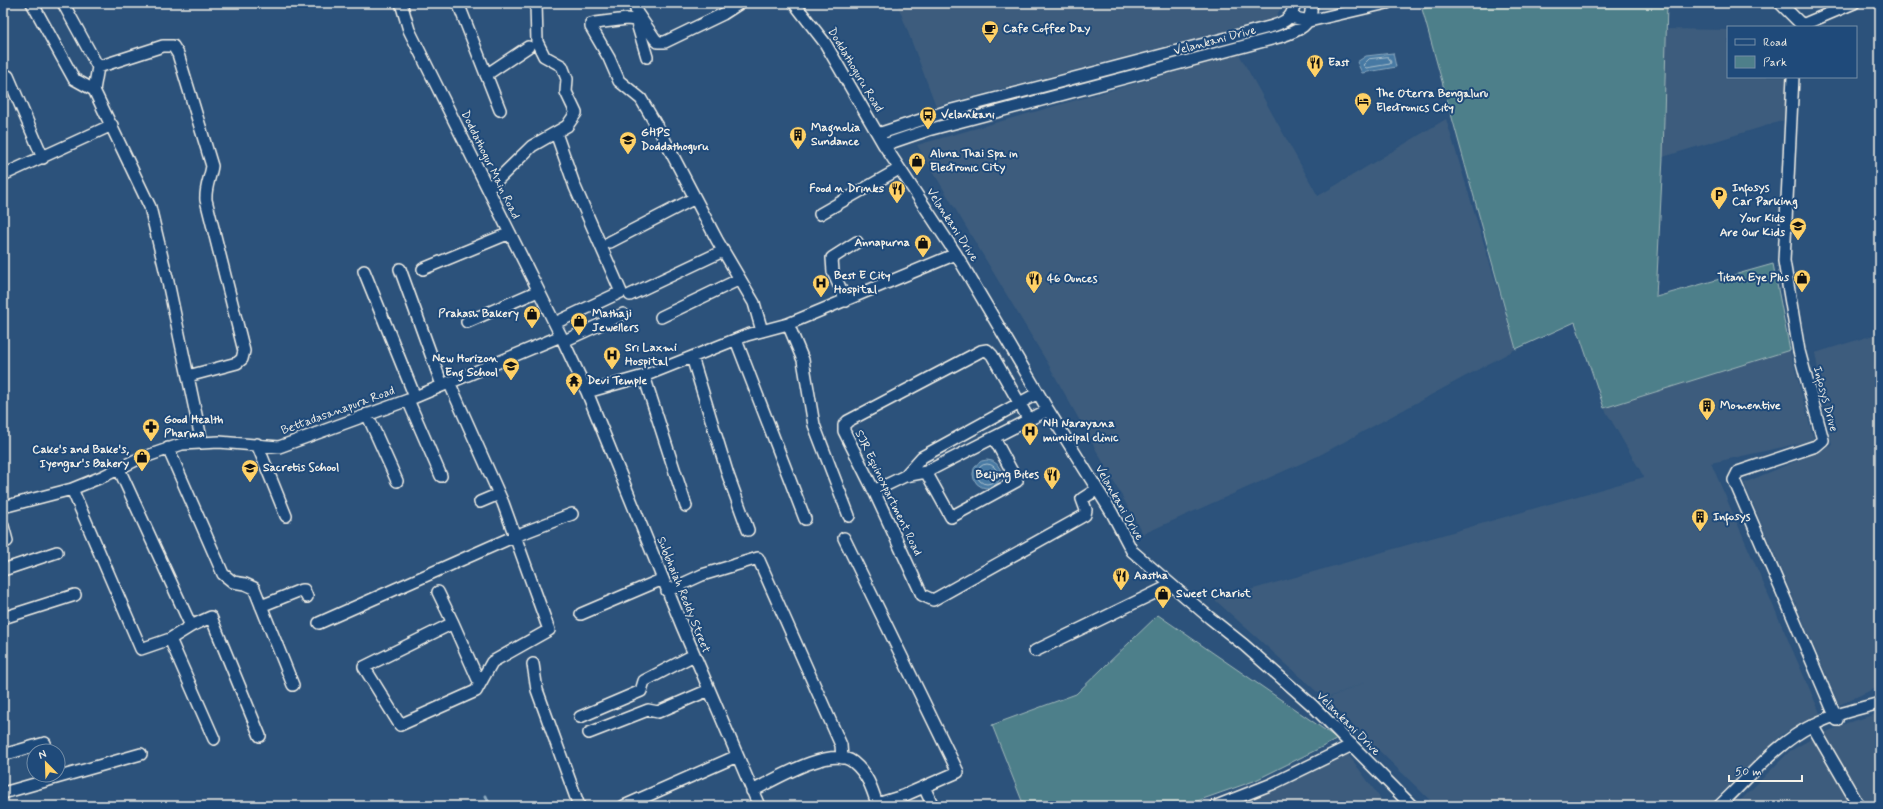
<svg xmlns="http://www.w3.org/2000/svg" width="1883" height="809" font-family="Mynerve,sans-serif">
	<rect width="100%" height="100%" fill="#2c527b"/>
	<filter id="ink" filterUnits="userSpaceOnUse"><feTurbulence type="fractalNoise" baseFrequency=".025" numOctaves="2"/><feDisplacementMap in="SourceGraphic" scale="8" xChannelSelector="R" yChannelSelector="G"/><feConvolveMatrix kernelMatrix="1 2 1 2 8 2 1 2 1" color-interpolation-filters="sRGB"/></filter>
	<g filter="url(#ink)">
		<path fill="#3c5c7d" d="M 897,3 L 1284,3 L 1275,18 L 936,106 Z
			M 1666,29 L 1728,30 L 1728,77 L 1787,77 L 1785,120 L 1663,157 Z
			M 1239,54 L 1318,196 L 1446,119 L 1516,349 L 1318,456 L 1143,534 L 1047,362 L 917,145 Z
			M 1880,333 L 1880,686 L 1839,705 L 1744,483 L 1832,446 L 1815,353 Z
			M 1790,350 L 1814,440 L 1711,463 L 1820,713 L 1783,734 L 1708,806 L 1436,806 L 1326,699 L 1368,681 L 1325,699 L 1215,600 L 1644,477 L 1604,408 Z
			M 1880,713 L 1880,806 L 1735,806 L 1790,751 L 1815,737 L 1847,723 Z
			M 1348,754 L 1386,806 L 1237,806 Z"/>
		<path fill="#4e7f8a" stroke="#a1b8b9" d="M 1447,3 L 1667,3 L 1663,157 L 1656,297 L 1773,264 L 1790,350 L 1604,408 L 1575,322 L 1516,349 L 1422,9 Z
			M 1158,615 L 1338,739 L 1254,781 L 1183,806 L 1024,806 L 992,725 L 1076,694 Z"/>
		<path fill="#4679a3" stroke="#8ca9bf" d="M 1393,53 L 1396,67 L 1362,73 L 1357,62 L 1366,56 Z
			M973 474a14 14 0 1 1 28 0a14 14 0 1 1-28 0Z"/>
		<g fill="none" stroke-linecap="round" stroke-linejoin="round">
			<path stroke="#aec1cc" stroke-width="1" d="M 1388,57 L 1391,62 L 1390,64 L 1366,68 L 1363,65 L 1369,59 Z
				M977 474a10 10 0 1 1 20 0a10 10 0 1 1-20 0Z"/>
			<path stroke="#8ca9bf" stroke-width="3" d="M 486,796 L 490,806"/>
			<g stroke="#f4f1e8" stroke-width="14">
				<path id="minor" d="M 32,3 L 74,79 L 94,90 L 150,207 L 168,282 L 202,443
					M 63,3 L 98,67 L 94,90
					M 401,3 L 409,30 L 561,336 L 587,392 L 644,376 L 747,335 L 788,324 L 956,254
					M 458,3 L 500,110
					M 634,3 L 637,13 L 636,20 L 647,57
					M 794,3 L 825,43 L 884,145 L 956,254 L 1048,410 L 1112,513 L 1132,551 L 1210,618 L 1244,645 L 1312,705 L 1412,806
					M 1780,3 L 1802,25
					M 637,13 L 655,39 L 658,42 L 665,42 L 723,14 L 740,3
					M 1290,17 L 1309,21 L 1387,3
					M 636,20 L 627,19 L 595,23 L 591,24 L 591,27 L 609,58 L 619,81 L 641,99 L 662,135 L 717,240 L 754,303 L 762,331
					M 1802,25 L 1854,3
					M 98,67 L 163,46 L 173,46 L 178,54 L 212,166 C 210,179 205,187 206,200 L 244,351 L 242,359 L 237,363 L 188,376
					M 486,75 L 528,47
					M 8,76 L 43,158
					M 1793,77 L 1784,261 L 1799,351 L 1823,440 L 1816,446 L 1738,472 L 1734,480 L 1837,720
					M 878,134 L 948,111 L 1273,26 C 1285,22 1294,17 1294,3
					M 884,145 L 928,130 L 1279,37 C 1298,31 1314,25 1311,3
					M 3,175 L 112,125
					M 488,189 L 532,146 L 567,126 L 576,113 L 566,92 L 567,79 L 562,66 L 544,56 L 537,42 L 536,3
					M 820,214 L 899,169
					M 610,242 L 695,198
					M 400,269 L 442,385
					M 423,269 L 510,233
					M 364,271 L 415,397
					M 630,295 L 723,251
					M 846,301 L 833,272 L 832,258 L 857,242
					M 661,317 L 740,279
					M 467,322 L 538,291
					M 555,323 L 621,292 L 575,187 L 556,133
					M 788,324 L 803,360 L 814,425 L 849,516
					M 736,340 L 805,519
					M 564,341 L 623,314
					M 692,357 L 728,475 L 748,530
					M 644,376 L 686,506
					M 449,382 L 503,503 L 549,630 L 492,662 L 476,691 L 400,725 L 364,667 L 453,623 L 480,684
					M 587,392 L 682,626 L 759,806
					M 408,400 L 441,476
					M 367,414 L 397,481
					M 1029,420 L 992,355 L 987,350 L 981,351 L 848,421 L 844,425 L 844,431 L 874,491 L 922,595 L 933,600 L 1085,515 L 1086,510 L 1082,499 L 1096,490
					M 257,444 L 286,516
					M 168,448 L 223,574 L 233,582 L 245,584 L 254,588 L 293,685
					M 119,469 L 191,626 L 170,639 L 214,739
					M 926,472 L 951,517 L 1017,481 L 994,438
					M 905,476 L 922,457 L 1038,393
					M 72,489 L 141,649 L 170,639
					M 874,491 L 905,476 L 926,472 L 1048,410
					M 480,502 L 499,494
					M 3,507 L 72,489 L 104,476 L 136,460 L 182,444 L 219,442 L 279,447 L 408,400 L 561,336
					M 3,526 L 7,541
					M 3,570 L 57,552
					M 667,591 L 702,575 L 758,558 L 841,745 L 842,758
					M 438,592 L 453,623
					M 261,606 L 301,590 L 304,590 L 307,597
					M 581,614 L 663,579
					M 3,618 L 75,595
					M 319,623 L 515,536 L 572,514
					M 191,626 L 211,617 L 260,736
					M 1035,651 L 1171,585
					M 533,664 L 537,690 L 579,806
					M 580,717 L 641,691 L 644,681 L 694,655
					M 1812,725 L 1859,806
					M 589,733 L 648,710 L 658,712 L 709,690
					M 3,755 L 45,743
					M 924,787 L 933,806
					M 752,791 C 774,780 831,745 853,762 C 867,773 872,788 877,804 L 903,796 L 958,772 L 844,538
					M 3,793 L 141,754
					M 624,806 L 737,756
					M 1216,806 L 1272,784 L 1352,745
					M 1719,806 C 1749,778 1776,743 1813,725 C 1835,714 1857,709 1880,703"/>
			</g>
			<use href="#minor" stroke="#1f4a7a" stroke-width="11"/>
		</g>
	</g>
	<defs>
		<g id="cafe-pin" transform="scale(0.9)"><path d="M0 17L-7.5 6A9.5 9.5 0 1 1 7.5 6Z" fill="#ffd166" stroke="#1f4a7a"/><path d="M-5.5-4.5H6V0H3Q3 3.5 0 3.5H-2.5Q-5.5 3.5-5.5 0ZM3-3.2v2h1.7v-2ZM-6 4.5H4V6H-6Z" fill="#111"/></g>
		<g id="restaurant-pin" transform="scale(0.9)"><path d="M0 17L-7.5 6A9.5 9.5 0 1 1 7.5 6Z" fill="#ffd166" stroke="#1f4a7a"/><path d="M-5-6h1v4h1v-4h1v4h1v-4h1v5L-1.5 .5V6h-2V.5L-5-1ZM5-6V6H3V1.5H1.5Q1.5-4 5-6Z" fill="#111"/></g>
		<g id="hotel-pin" transform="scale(0.9)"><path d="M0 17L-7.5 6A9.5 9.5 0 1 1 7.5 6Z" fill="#ffd166" stroke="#1f4a7a"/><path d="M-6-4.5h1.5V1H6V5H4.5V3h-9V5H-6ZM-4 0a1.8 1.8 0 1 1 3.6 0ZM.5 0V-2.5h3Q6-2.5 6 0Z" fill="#111"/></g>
		<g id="bus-pin" transform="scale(0.9)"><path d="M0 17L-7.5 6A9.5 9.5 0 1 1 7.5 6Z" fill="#ffd166" stroke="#1f4a7a"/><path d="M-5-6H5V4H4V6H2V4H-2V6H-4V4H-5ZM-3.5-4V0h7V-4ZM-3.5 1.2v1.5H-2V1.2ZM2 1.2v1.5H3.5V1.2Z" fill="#111"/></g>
		<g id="building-pin" transform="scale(0.9)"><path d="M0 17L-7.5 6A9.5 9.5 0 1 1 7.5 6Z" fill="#ffd166" stroke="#1f4a7a"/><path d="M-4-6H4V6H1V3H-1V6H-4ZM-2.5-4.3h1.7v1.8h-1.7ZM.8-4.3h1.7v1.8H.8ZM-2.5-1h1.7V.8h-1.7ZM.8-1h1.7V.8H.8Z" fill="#111"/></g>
		<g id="school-pin" transform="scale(0.9)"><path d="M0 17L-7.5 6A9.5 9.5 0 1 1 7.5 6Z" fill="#ffd166" stroke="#1f4a7a"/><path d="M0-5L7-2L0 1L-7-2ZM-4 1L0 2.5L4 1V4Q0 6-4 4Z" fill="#111"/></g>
		<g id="shop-pin" transform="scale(0.9)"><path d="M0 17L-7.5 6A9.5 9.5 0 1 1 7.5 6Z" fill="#ffd166" stroke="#1f4a7a"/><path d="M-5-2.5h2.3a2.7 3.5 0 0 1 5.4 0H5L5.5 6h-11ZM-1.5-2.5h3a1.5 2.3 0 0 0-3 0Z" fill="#111"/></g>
		<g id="parking-pin" transform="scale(0.9)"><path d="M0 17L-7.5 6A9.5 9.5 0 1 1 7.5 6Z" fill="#ffd166" stroke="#1f4a7a"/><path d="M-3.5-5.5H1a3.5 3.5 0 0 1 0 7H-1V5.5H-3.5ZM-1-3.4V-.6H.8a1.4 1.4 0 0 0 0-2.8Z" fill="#111"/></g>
		<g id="hospital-pin" transform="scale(0.9)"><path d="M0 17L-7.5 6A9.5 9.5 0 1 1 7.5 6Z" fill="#ffd166" stroke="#1f4a7a"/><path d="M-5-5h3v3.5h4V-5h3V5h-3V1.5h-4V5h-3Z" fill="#111"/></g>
		<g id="temple-pin" transform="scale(0.9)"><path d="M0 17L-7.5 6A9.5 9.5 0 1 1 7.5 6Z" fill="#ffd166" stroke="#1f4a7a"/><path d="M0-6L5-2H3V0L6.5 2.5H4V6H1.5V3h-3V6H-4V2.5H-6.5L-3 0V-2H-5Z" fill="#111"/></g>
		<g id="pharmacy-pin" transform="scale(0.9)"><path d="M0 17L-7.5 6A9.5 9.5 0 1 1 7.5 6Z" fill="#ffd166" stroke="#1f4a7a"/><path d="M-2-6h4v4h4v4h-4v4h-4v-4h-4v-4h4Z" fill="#111"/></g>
	</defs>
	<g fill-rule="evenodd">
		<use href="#cafe-pin" x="990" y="29"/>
		<use href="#restaurant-pin" x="1315" y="63"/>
		<use href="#hotel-pin" x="1363" y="101"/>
		<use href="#bus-pin" x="928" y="115"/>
		<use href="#building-pin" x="798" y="135"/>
		<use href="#school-pin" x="628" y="140"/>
		<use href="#shop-pin" x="917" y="161"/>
		<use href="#restaurant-pin" x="897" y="189"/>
		<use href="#parking-pin" x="1719" y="195"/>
		<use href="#school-pin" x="1798" y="226"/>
		<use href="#shop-pin" x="923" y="243"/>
		<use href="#shop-pin" x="1802" y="278"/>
		<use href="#restaurant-pin" x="1034" y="279"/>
		<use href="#hospital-pin" x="821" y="283"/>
		<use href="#shop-pin" x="532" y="314"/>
		<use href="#shop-pin" x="579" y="321"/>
		<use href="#hospital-pin" x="612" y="355"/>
		<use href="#school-pin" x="511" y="366"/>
		<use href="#temple-pin" x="574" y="381"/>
		<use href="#building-pin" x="1707" y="406"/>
		<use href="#pharmacy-pin" x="151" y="427"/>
		<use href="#hospital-pin" x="1030" y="431"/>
		<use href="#shop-pin" x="142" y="457"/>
		<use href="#school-pin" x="250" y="468"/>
		<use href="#restaurant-pin" x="1052" y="475"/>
		<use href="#building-pin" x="1700" y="517"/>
		<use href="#restaurant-pin" x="1121" y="576"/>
		<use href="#shop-pin" x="1163" y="594"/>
	</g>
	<g text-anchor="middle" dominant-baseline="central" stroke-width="4" stroke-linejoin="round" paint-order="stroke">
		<g font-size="12" font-weight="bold" fill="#f4f1e8" stroke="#1f4a7a" text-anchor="start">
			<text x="1003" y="29">Cafe Coffee Day</text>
			<text x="1328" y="63">East</text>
			<text x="1376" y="94">The Oterra Bengaluru<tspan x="1376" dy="14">Electronics City</tspan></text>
			<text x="941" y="115">Velankani</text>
			<text x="811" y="128">Magnolia<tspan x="811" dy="14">Sundance</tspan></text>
			<text x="641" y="133">GHPS<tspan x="641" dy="14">Doddathoguru</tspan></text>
			<text x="930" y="154">Aluna Thai Spa in<tspan x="930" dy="14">Electronic City</tspan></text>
			<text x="1732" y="188">Infosys<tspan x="1732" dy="14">Car Parking</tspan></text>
			<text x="884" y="189" text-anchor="end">Food n Drinks</text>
			<text x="1785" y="219" text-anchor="end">Your Kids<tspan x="1785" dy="14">Are Our Kids</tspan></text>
			<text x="910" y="243" text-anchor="end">Annapurna</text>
			<text x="834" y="276">Best E City<tspan x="834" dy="14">Hospital</tspan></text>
			<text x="1789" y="278" text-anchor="end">Titan Eye Plus</text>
			<text x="1047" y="279">46 Ounces</text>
			<text x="519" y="314" text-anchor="end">Prakash Bakery</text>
			<text x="592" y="314">Mathaji<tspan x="592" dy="14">Jewellers</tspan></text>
			<text x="625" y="348">Sri Laxmi<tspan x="625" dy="14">Hospital</tspan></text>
			<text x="498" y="359" text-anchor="end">New Horizon<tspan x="498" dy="14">Eng School</tspan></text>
			<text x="587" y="381">Devi Temple</text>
			<text x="1720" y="406">Momentive</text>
			<text x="164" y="420">Good Health<tspan x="164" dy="14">Pharma</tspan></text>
			<text x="1043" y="424">NH Narayana<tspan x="1043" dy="14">municipal clinic</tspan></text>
			<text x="129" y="450" text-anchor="end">Cake's and Bake's,<tspan x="129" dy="14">Iyengar's Bakery</tspan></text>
			<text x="263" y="468">Sacretis School</text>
			<text x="1039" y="475" text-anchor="end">Beijing Bites</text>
			<text x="1713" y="517">Infosys</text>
			<text x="1134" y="576">Aastha</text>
			<text x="1176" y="594">Sweet Chariot</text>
		</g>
		<g font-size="12" fill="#f4f1e8" stroke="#1f4a7a">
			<text transform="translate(1215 41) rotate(-15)">Velankani Drive</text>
			<text transform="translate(855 70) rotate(59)">Doddathoguru Road</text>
			<text transform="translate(490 165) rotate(64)">Doddathogur Main Road</text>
			<text transform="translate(952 225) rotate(57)">Velankani Drive</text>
			<text transform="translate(1825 399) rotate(75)">Infosys Drive</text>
			<text transform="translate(338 411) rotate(-20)">Bettadasanapura Road</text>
			<text transform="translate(888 493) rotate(64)">SJR Equinoxpartment Road</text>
			<text transform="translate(1119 503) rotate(60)">Velankani Drive</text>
			<text transform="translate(683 595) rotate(68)">Subbhaiah Reddy Street</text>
			<text transform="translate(1348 724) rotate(45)">Velankani Drive</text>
		</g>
	</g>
	<rect width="1883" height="809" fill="none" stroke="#1f4a7a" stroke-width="16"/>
	<rect x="8" y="8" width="1867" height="793" fill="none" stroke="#f4f1e8" stroke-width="1.5" filter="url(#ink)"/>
	<rect x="1727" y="26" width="130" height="52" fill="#1f4a7a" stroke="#748da6"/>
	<rect x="1735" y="39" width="20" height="6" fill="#1f4a7a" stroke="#748da6"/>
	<text x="1763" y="46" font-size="12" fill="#f4f1e8">Road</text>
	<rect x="1735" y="56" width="20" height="12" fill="#4e7f8a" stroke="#748da6"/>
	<text x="1763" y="66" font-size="12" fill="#f4f1e8">Park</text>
	<g transform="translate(46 763) rotate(337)"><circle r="19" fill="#1f4a7a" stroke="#748da6"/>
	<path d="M0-3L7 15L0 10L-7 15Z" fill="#ffd166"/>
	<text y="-6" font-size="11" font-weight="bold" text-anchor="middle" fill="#f4f1e8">N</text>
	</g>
	<path d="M1729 775v6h73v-6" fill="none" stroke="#f4f1e8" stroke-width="2"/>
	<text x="1735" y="775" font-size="12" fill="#f4f1e8" stroke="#1f4a7a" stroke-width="3" paint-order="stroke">50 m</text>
</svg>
